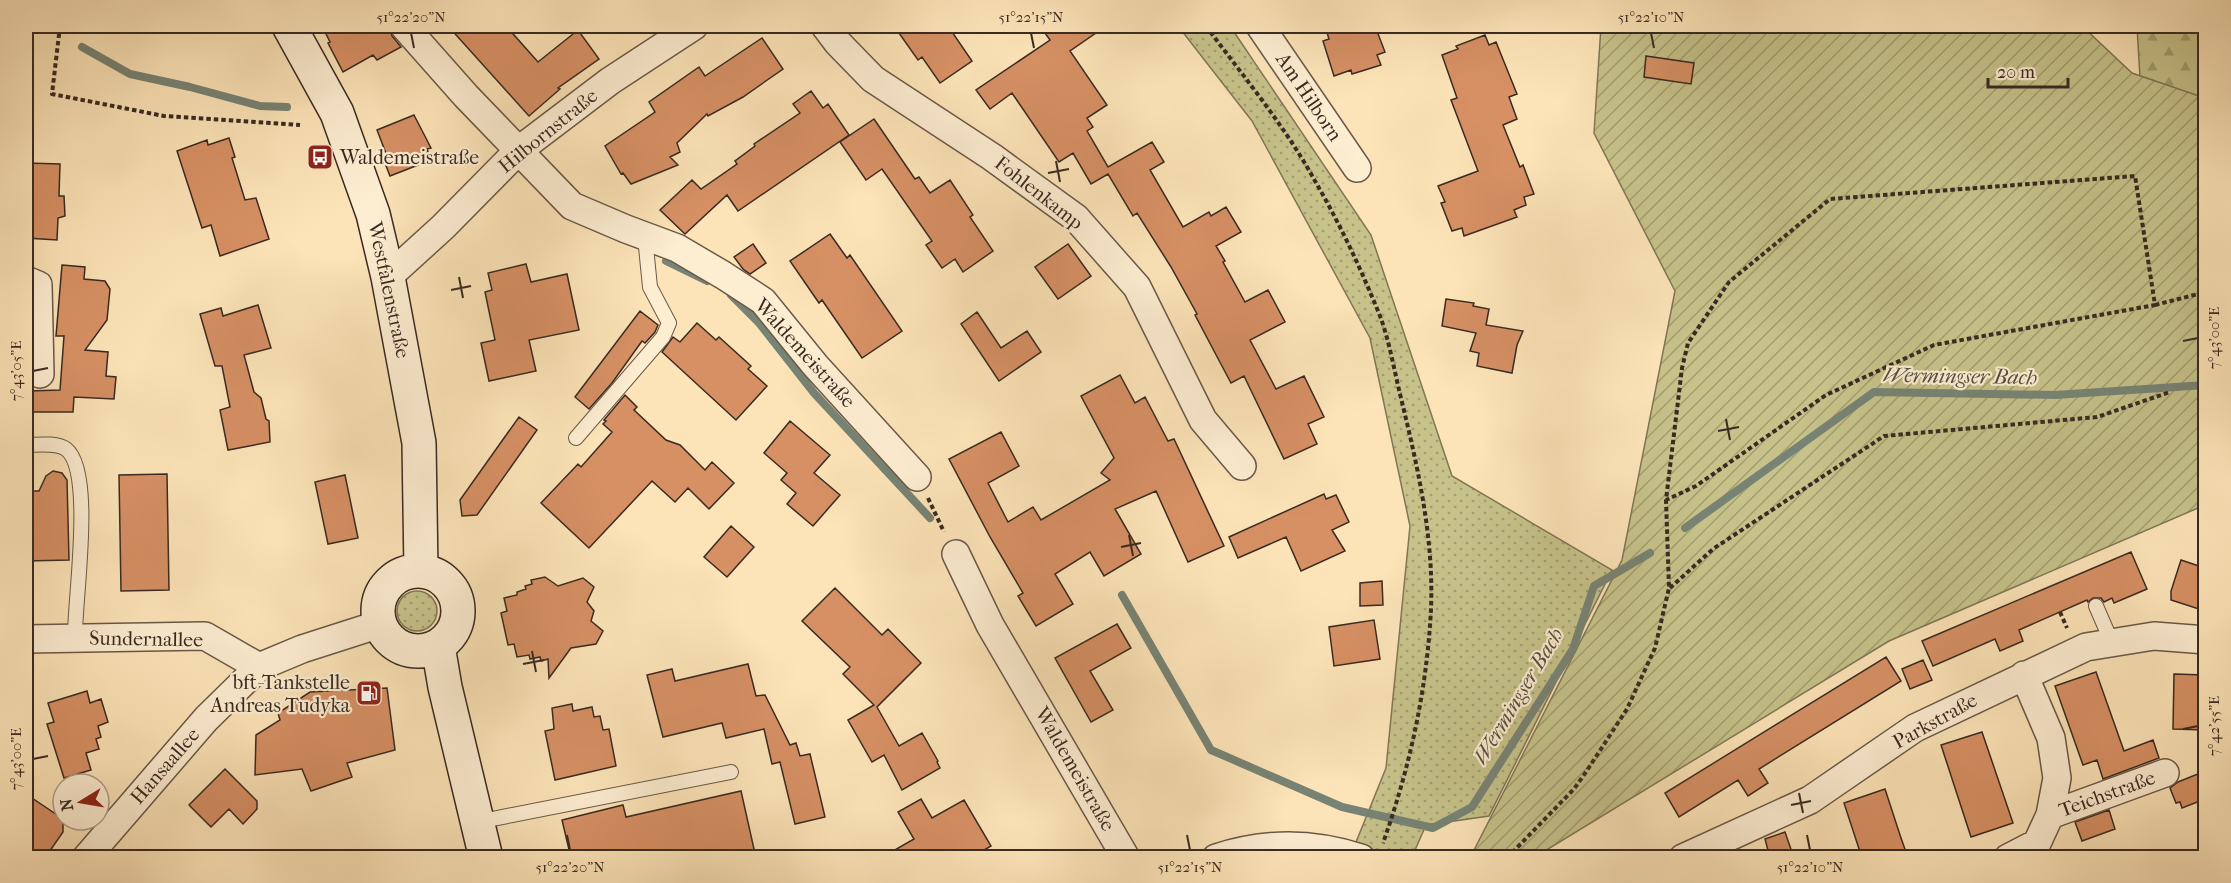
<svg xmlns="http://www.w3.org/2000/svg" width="2231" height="883" font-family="'IM FELL French Canon',serif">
	<defs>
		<pattern id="grass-dots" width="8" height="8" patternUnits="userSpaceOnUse" patternTransform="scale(1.5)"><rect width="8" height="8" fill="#c6c28a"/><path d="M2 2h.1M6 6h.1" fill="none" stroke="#a29e70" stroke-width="1.8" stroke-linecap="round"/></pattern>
		<pattern id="forest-firs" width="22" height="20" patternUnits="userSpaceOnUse" patternTransform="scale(1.5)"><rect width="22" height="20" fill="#c6c28a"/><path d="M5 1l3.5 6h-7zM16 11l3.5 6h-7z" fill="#a29e70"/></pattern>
		<pattern id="garden-furrows" width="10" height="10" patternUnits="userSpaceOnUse" patternTransform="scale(1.5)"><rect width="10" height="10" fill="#c6c28a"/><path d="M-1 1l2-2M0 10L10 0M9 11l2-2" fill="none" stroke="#a29e70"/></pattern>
	</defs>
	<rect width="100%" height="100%" fill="#fce4b8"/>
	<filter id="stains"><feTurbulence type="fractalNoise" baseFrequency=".00333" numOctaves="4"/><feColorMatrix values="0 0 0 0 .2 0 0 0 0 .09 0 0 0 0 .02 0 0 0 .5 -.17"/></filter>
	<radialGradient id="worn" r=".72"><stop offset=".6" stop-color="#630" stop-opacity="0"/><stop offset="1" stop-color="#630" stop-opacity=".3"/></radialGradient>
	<path fill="url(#grass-dots)" stroke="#807656" stroke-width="1.5" d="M 1178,26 L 1230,26 L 1371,235 L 1452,476 L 1612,570 L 1489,816 L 1426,825 L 1412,857 L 1350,857 L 1386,768 L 1410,526 L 1370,338 L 1252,121 Z
		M397 611a20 20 0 1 1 40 0a20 20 0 1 1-40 0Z"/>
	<path fill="url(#forest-firs)" stroke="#807656" stroke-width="1.5" d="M 2137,26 L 2205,26 L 2205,105 L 2142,113 Z"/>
	<path fill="url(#garden-furrows)" stroke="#807656" stroke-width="1.5" d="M 1601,26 L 2082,26 L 2132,73 L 2205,98 L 2205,505 L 1889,641 L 1535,857 L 1470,858 L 1622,560 L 1675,291 L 1594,133 Z"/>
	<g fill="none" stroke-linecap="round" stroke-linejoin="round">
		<path stroke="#778374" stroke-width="8" d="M 42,26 L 45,27
			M 82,47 L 130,74 L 190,87 L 260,106 L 287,107
			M 666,261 L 707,281
			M 731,295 L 759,323 L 814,393 L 930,518
			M 1685,528 L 1874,392 L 2055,395 L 2206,385
			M 1122,595 L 1211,750 L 1342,807 L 1433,828 L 1472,807 L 1573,649 L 1594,586 L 1650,553"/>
	</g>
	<path fill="#d69064" stroke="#392a22" stroke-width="1.5" d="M 322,26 L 389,26 L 392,36 L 401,47 L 377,60 L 373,55 L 343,72 L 328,43 L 330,42 Z
		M 448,26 L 506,26 L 538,62 L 578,30 L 599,59 L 558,88 L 560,89 L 529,116 Z
		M 894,26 L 948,26 L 972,61 L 940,83 L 922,57 L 918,60 Z
		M 1040,26 L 1106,26 L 1070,51 L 1107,105 L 1087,118 L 1093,127 L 1087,131 L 1108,167 L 1152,142 L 1164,162 L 1150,170 L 1183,227 L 1209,212 L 1211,216 L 1226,207 L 1241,232 L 1216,246 L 1225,261 L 1223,262 L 1245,302 L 1268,290 L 1285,322 L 1250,340 L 1276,389 L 1304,376 L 1324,417 L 1308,424 L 1317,444 L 1284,459 L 1244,376 L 1231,383 L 1195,315 L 1197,314 L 1171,267 L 1137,213 L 1133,216 L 1108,174 L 1091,184 L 1073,153 L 1059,162 L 1012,93 L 990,109 L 976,90 L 1050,40 Z
		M 1325,26 L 1375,26 L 1385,52 L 1377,55 L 1381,65 L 1352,74 L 1351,70 L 1334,76 L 1323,41 L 1329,39 Z
		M 1485,35 L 1489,45 L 1496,42 L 1517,94 L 1509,97 L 1517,119 L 1503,125 L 1520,167 L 1523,165 L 1534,194 L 1524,197 L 1526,205 L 1514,210 L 1517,217 L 1464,236 L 1462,228 L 1452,231 L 1441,203 L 1445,202 L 1438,186 L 1478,171 L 1451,100 L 1457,98 L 1442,55 L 1458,49 L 1456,46 Z
		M 762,38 L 783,69 L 743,97 L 708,116 L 707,114 L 677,143 L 680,152 L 670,157 L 678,165 L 631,184 L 623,173 L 621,174 L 605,146 L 655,112 L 649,102 L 699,67 L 705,76 Z
		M 1646,56 L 1694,63 L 1691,84 L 1644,77 Z
		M 811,91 L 823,108 L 828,104 L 849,135 L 738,211 L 727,195 L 685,234 L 660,210 L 692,180 L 701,189 L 737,164 L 735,161 L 755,146 L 754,144 L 800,113 L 793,104 Z
		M 414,115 L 431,148 L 427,149 L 431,160 L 390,176 L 383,158 L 387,156 L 377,130 Z
		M 874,119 L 915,179 L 919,177 L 930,193 L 950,180 L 973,215 L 970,217 L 993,251 L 963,272 L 955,259 L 942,268 L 926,245 L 932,241 L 882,169 L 866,180 L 840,142 Z
		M 229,138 L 235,157 L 232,158 L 245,200 L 256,198 L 269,239 L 220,256 L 211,225 L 202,228 L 177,151 L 207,140 L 208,145 Z
		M 26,163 L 60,164 L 59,196 L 64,196 L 65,216 L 58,218 L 57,240 L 26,238 Z
		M 830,234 L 847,258 L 850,255 L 902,331 L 862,358 L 822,300 L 819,303 L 790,261 Z
		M 753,244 L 766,263 L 750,274 L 743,269 L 734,257 Z
		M 1068,244 L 1091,276 L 1058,299 L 1035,267 Z
		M 526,264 L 531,282 L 567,274 L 579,330 L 529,340 L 536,371 L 489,381 L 481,343 L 495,340 L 485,292 L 492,290 L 488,273 Z
		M 62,265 L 85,267 L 84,279 L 105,281 L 110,289 L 107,320 L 85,350 L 108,352 L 106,376 L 116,377 L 114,399 L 74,397 L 73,412 L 28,412 L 28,391 L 60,390 L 64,336 L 56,336 Z
		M 1446,299 L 1474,303 L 1473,306 L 1489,309 L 1486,325 L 1523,331 L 1517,345 L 1512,373 L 1477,366 L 1479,353 L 1470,351 L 1476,333 L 1442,326 Z
		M 258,305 L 271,348 L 244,355 L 254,392 L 261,398 L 266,419 L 269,421 L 270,442 L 228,450 L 220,410 L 230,407 L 222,366 L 215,366 L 200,314 L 221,308 L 223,316 Z
		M 640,311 L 658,325 L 655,332 L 645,343 L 642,341 L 612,383 L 589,409 L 575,397 Z
		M 977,312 L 1001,348 L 1027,331 L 1041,352 L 999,381 L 961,324 Z
		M 697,323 L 716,340 L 719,337 L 751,366 L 748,369 L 767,386 L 736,420 L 662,352 L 673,337 L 680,342 Z
		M 1120,375 L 1135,403 L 1145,397 L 1168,441 L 1174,439 L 1224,546 L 1188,562 L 1156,491 L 1115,509 L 1141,554 L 1104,576 L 1090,552 L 1055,574 L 1073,604 L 1036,626 L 1018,596 L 1023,593 L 990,537 L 949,459 L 1001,432 L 1019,466 L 988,483 L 1008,522 L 1033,507 L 1041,520 L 1110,480 L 1101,473 L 1114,458 L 1081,396 Z
		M 625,395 L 637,407 L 634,410 L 666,440 L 680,445 L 705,470 L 712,462 L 734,483 L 709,509 L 688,488 L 675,502 L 652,481 L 589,548 L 541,503 L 578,464 L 581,467 L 612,432 L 603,424 L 606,421 L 604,420 Z
		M 519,417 L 537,430 L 477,515 L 462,516 L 460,500 Z
		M 790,421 L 830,455 L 814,473 L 840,495 L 813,526 L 787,504 L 796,493 L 781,480 L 787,473 L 764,453 Z
		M 53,471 L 62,473 L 67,480 L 69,560 L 26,561 L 26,491 L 39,491 L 46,476 Z
		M 167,474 L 169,590 L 121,591 L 119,475 Z
		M 345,475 L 358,538 L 328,544 L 315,482 Z
		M 1324,494 L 1326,499 L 1336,495 L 1349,522 L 1332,530 L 1345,551 L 1301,571 L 1286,537 L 1238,558 L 1229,537 Z
		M 731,526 L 754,547 L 727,577 L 704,557 Z
		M 2131,552 L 2147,589 L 2114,603 L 2112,598 L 2104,602 L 2101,598 L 2093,598 L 2088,602 L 2087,600 L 2019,630 L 2023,641 L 2000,651 L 1995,639 L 1933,666 L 1922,641 Z
		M 2181,560 L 2205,568 L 2200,586 L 2205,588 L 2205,611 L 2171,600 L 2171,591 Z
		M 545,577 L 558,586 L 583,578 L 594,587 L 587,602 L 594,611 L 591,621 L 603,631 L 596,644 L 571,648 L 549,678 L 548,659 L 541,661 L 540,657 L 530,659 L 529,655 L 517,657 L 514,644 L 508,645 L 501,613 L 507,611 L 504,598 L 517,595 L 517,592 L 526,589 L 525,586 L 532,584 L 531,580 Z
		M 1382,581 L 1383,605 L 1360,606 L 1360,583 Z
		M 835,588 L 882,635 L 888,629 L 921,663 L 877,707 L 899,746 L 922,733 L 938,761 L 937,762 L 940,768 L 902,790 L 884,755 L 872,762 L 848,720 L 874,705 L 843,674 L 850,667 L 802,621 Z
		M 1374,620 L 1380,659 L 1334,666 L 1329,627 Z
		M 1117,624 L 1131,648 L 1090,671 L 1113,710 L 1091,722 L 1055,658 Z
		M 1886,657 L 1901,681 L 1759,769 L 1768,783 L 1748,796 L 1738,780 L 1679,817 L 1665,793 Z
		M 1923,660 L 1932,680 L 1910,689 L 1902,669 Z
		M 748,664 L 756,696 L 765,695 L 790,745 L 796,743 L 800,756 L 810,754 L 825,817 L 795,824 L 780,762 L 772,764 L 764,729 L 726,738 L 722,723 L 663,737 L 647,675 L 672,669 L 675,681 Z
		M 2096,672 L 2124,751 L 2153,740 L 2159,758 L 2103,779 L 2097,760 L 2083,765 L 2055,686 Z
		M 2174,674 L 2205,675 L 2205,730 L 2173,729 Z
		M 387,688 L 395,750 L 347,763 L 352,777 L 311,791 L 302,769 L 255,775 L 256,735 L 280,720 L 278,713 L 310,692 Z
		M 87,691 L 90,703 L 101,699 L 108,722 L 98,726 L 101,737 L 96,739 L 99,749 L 86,753 L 91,770 L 64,778 L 47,724 L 54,722 L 48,703 Z
		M 572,704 L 573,711 L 592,707 L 594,717 L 600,716 L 603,730 L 609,729 L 616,766 L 555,780 L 545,731 L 554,729 L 552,708 Z
		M 1982,732 L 2013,823 L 1971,837 L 1941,745 Z
		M 225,769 L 257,801 L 257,809 L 243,824 L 229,809 L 211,827 L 189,805 Z
		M 2205,771 L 2205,799 L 2182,808 L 2180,802 L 2176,803 L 2170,788 L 2178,782 Z
		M 1885,789 L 1900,835 L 1908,858 L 1862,858 L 1844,803 Z
		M 741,791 L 756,858 L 571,858 L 562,820 L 623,805 L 626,817 Z
		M 26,794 L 63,819 L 63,832 L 45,858 L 26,845 Z
		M 921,799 L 932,818 L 964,800 L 991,846 L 971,858 L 881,858 L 914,839 L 898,812 Z
		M 2109,810 L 2115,829 L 2082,841 L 2075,822 Z
		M 1785,832 L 1794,858 L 1770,858 L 1765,839 Z"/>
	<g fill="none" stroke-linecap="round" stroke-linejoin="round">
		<g stroke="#6a5848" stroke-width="16">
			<path id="lane" d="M 576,438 L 663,337 L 669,323 L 650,287 L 645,237
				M 26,445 C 37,445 56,442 66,449 C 95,471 74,602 75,638
				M 2096,606 L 2112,643
				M 477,822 L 731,772"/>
		</g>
		<g stroke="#6a5848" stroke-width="30">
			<path id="street" d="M 404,26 L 466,96 L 572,206 L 626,229 L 677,248 L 723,275 L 763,301 L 815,365 L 917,477
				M 825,26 L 837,42 L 873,79 L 992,157 L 1076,218 L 1137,287 L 1203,420 L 1242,466
				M 1260,26 L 1357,168
				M 388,277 L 443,227 L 519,150 L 610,81 L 694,26
				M 26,280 L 38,285 L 40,374
				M 956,554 L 990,625 L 1126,858
				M 26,639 L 205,636 L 259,667
				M 2050,815 L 2165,773
				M 86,858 L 206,719 L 259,667 L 302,649 L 380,624
				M 1216,858 C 1266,842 1311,842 1361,858
				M 1683,858 L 1810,800 L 1915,728 L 2086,647 L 2154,636 L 2206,640
				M 2008,858 L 2037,843 L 2050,815 L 2057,778 L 2051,738 L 2024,675"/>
		</g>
		<g stroke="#392a22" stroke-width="36">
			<path id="secondary" d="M 289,26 L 337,113 L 373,214 L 388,277 L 419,443 L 421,571
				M378 611a40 40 0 1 1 80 0a40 40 0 1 1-80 0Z
				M 438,646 L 445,687 L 486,858"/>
		</g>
		<path stroke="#392a22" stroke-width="4" stroke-dasharray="4.5 3" stroke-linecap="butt" d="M 60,26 L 52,94 L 164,116 L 300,125
			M 1206,26 C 1243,76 1285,126 1315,181 C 1340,224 1361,269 1380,316 C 1389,340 1394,369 1400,394 C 1417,464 1434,536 1431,609 C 1427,689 1410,767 1383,843
			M 2155,305 L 2206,292
			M 928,498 L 944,532
			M 1670,588 L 1713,549 L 1884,436 L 2097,417 L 2170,392
			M 2060,612 L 2067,628
			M 1507,858 L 1574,789 L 1586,772 L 1627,709 L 1655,648 L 1669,588 L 1666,500 L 1682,368 L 1688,343 L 1729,282 L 1830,199 L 2135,176 L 2155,305 L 1934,345 L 1826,395 L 1696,486 L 1666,500"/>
		<use href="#lane" stroke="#fdedd1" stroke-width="14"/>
		<use href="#street" stroke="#fdedd1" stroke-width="27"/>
		<use href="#secondary" stroke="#fdedd1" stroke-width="33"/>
	</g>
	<path fill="none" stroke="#392a22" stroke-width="2" d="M 411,33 L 414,48M 1031,33 L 1034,48M 1651,33 L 1654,48M 1056,161 L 1060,182M 1048,173 L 1069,169M 459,277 L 463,298M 451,290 L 471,286M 2183,341 L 2198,338M 33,371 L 48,368M 1726,419 L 1730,440M 1718,431 L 1739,427M 1129,535 L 1133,556M 1121,547 L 1141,543M 532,651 L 536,672M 523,664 L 544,660M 2183,729 L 2198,726M 33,759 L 48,756M 1799,793 L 1803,813M 1791,805 L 1811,801M 567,835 L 570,850M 1187,835 L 1190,850M 1807,835 L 1810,850"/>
	<defs>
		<g id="bus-square" transform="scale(1.35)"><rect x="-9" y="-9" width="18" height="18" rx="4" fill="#8f2418" stroke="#fdedd1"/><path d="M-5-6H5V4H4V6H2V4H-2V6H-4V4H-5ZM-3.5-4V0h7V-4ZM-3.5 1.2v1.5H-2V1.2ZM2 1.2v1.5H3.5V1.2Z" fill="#fff"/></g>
		<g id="fuel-square" transform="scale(1.35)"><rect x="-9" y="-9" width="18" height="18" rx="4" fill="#8f2418" stroke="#fdedd1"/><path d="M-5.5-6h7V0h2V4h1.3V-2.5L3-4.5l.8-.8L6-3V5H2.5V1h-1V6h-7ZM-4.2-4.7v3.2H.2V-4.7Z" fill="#fff"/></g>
	</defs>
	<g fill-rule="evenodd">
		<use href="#bus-square" x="320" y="157"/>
		<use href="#fuel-square" x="369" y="693"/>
	</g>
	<g text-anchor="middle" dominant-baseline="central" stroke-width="4.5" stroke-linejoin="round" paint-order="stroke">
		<g font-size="20" fill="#392a22" stroke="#fdedd1">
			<text transform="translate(1309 97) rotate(56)">Am Hilborn</text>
			<text transform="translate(548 131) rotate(-39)">Hilbornstraße</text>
			<text transform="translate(1039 193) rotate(38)">Fohlenkamp</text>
			<text transform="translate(389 290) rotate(78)">Westfalenstraße</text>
			<text transform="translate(805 353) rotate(48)">Waldemeistraße</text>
			<text transform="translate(146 639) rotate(1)">Sundernallee</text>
			<text transform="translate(1935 721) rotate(-29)">Parkstraße</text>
			<text transform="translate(165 766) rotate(-49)">Hansaallee</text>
			<text transform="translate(1075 769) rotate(60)">Waldemeistraße</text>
			<text transform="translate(2107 794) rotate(-20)">Teichstraße</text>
		</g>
		<g font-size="20" fill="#392a22" stroke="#fdedd1" text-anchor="start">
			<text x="340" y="157">Waldemeistraße</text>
			<text x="350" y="682" text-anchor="end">bft-Tankstelle<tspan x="350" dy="23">Andreas Tudyka</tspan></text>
		</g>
		<g font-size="21" font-style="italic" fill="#534f44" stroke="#fdedd1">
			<text transform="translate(1960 376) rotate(1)">Wermingser Bach</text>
			<text transform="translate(1518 696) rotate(-59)">Wermingser Bach</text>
		</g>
	</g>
	<rect width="2231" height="883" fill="none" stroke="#fce4b8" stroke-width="66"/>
	<g transform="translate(81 802) rotate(259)"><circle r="28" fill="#fdedd1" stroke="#af9f8b" stroke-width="1.5"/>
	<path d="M0-4.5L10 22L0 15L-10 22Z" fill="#8f2418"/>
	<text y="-9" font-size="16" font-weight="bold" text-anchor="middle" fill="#392a22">N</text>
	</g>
	<path d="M1988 78v9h80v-9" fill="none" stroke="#392a22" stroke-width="3"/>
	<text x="1997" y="78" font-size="18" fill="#392a22" stroke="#fdedd1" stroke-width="4.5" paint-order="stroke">20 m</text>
	<rect x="33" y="33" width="2165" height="817" fill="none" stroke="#392a22" stroke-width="2"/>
	<g font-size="15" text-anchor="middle" fill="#392a22">
		<text x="411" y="22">51°22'20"N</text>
		<text x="1031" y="22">51°22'15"N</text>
		<text x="1651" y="22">51°22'10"N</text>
		<text transform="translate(2214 338) rotate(-90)" y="5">7°43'00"E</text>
		<text transform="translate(16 371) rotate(-90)" y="5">7°43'05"E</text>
		<text transform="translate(2214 726) rotate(-90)" y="5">7°42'55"E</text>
		<text transform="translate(16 759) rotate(-90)" y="5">7°43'00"E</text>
		<text x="570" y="872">51°22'20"N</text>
		<text x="1190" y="872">51°22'15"N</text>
		<text x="1810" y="872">51°22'10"N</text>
	</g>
	<rect width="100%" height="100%" filter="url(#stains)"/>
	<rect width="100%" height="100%" fill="url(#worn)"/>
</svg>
